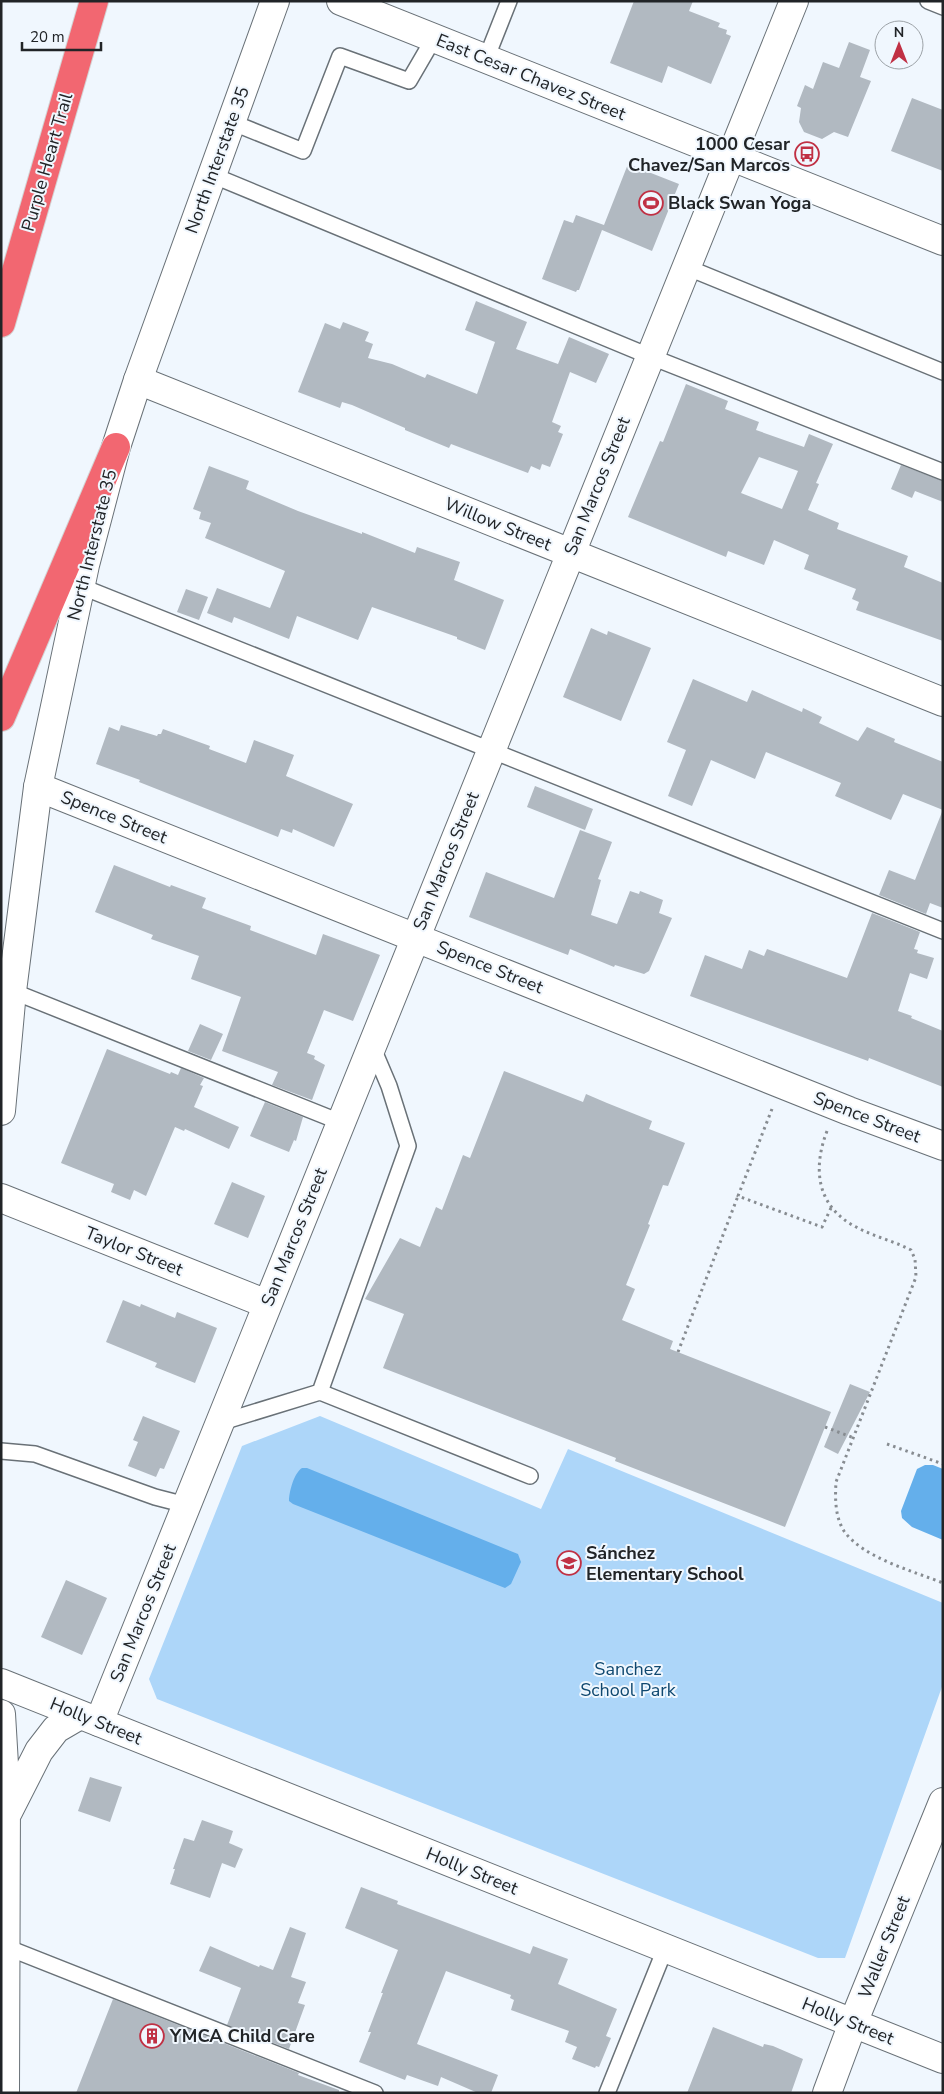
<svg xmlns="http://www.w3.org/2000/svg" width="944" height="2094" font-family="'Nunito Sans',sans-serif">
	<rect width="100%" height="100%" fill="#f0f7fe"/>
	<path fill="#add6f9" d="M 320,1416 L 541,1509 L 568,1449 L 943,1603 L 943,1684 L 845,1958 L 818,1958 L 157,1699 L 149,1679 L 242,1446 Z"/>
	<path fill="#64afeb" d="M 925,1465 L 933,1465 L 943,1469 L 943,1540 L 912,1527 L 902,1518 L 901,1511 L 917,1469 Z
		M 302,1468 L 307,1468 L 518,1554 L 521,1562 L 511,1584 L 505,1588 L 293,1504 L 289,1501 C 289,1492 294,1473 302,1468 Z"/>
	<path fill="#b1b9c1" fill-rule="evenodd" d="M 634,1 L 693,1 L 689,11 L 720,23 L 718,27 L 727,30 L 726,34 L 731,36 L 711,84 L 668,66 L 662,83 L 610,63 Z
		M 849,42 L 870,50 L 860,77 L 871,81 L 848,137 L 834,132 L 822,139 L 804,132 L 799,122 L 801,108 L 797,106 L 805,85 L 813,89 L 823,62 L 839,68 Z
		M 912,98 L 943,110 L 943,171 L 891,151 Z
		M 628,164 L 679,184 L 652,251 L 602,230 L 579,290 L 577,290 L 576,292 L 542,279 L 564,220 L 573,223 L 576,215 L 604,225 Z
		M 476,301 L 527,322 L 516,349 L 558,364 L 569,337 L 609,354 L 596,383 L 570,372 L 552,422 L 561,426 L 558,432 L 563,434 L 550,467 L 542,464 L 540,470 L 531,466 L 528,473 L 451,444 L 449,448 L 405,430 L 405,428 L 352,405 L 342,402 L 340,408 L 298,392 L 325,323 L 340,329 L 343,322 L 369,332 L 365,341 L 373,344 L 368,358 L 392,364 L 425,378 L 427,374 L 477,394 L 495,342 L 465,330 Z
		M 686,384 L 728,401 L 725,409 L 759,422 L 756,430 L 804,447 L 809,434 L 833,444 L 816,483 L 819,484 L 808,510 L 839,523 L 837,529 L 908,556 L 904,567 L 943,583 L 943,641 L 856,610 L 859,602 L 852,599 L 856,589 L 804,569 L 809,555 L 774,540 L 764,565 L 728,551 L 726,557 L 628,517 L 657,448 L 660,441 L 663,442 ZM 759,457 L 798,471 L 782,509 L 741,493 Z
		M 901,465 L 943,481 L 943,502 L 915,491 L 912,498 L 891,489 Z
		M 209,466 L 249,481 L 246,489 L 298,511 L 362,534 L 362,532 L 415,553 L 417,547 L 460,562 L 454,580 L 504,600 L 485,650 L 457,639 L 457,637 L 372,607 L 358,640 L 297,616 L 289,639 L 234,617 L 232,623 L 207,613 L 217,588 L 270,608 L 285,571 L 205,538 L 211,523 L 199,519 L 201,512 L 193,509 Z
		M 186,589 L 208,597 L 199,620 L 177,612 Z
		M 591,628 L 607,635 L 608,631 L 651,648 L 621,721 L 563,697 Z
		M 693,679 L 747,702 L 752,690 L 802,712 L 803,708 L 822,717 L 819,723 L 858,741 L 867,727 L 895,739 L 894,742 L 943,762 L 943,810 L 903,794 L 891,820 L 835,796 L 841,783 L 766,752 L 755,779 L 711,760 L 692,806 L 668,796 L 686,750 L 667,742 Z
		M 121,725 L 157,736 L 158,734 L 161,734 L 163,729 L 210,746 L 209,749 L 246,763 L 254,740 L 294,755 L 286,776 L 353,804 L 334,847 L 293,829 L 292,833 L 281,829 L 278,837 L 139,782 L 140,780 L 96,764 L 109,727 L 119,731 Z
		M 535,786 L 593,809 L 585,830 L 527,807 Z
		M 942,812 L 943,908 L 930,903 L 926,914 L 879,895 L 889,870 L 915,880 Z
		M 580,830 L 612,842 L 598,879 L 601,880 L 591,915 L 617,924 L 630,891 L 639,894 L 640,891 L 663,900 L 659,913 L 672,918 L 649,971 L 644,974 L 615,965 L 614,967 L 570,949 L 568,955 L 469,917 L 486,872 L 554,898 Z
		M 114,865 L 170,887 L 171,885 L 206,898 L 202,908 L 251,926 L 250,930 L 316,955 L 323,934 L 380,955 L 353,1021 L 324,1010 L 307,1053 L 315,1056 L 314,1059 L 325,1065 L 312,1100 L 272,1085 L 278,1072 L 222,1051 L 241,997 L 191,979 L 199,956 L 151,939 L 153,935 L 95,912 Z
		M 872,913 L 920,932 L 914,949 L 918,950 L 917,953 L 934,958 L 927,979 L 910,973 L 898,1011 L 912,1016 L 911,1018 L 943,1031 L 943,1087 L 869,1058 L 868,1061 L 690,996 L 705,955 L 742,969 L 749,950 L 764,956 L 767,949 L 847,978 Z
		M 200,1024 L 223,1034 L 211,1060 L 188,1051 Z
		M 107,1049 L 170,1074 L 171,1072 L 178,1075 L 181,1068 L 204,1078 L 200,1085 L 203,1086 L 194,1107 L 239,1127 L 229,1149 L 185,1129 L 184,1131 L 175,1127 L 146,1196 L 134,1190 L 130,1200 L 111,1192 L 114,1184 L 61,1163 Z
		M 504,1071 L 583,1102 L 586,1094 L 607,1103 L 652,1121 L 649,1129 L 685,1143 L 668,1186 L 663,1185 L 648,1224 L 650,1225 L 626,1285 L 635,1289 L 622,1320 L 673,1341 L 670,1349 L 831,1412 L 785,1527 L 615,1461 L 616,1458 L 383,1368 L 404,1314 L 365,1299 L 400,1238 L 420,1247 L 436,1207 L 442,1210 L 463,1155 L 470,1158 Z
		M 265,1102 L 303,1117 L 296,1141 L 294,1140 L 289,1152 L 250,1136 Z
		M 232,1182 L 265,1196 L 248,1238 L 214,1224 Z
		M 123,1300 L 140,1307 L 141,1304 L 175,1318 L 177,1312 L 217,1328 L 195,1383 L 155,1367 L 157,1363 L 106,1342 Z
		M 850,1384 L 870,1392 L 838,1454 L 824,1447 Z
		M 143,1416 L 180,1431 L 164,1469 L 160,1468 L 156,1477 L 128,1466 L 138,1442 L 133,1440 Z
		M 66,1580 L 107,1598 L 82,1655 L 41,1637 Z
		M 90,1777 L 122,1787 L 110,1822 L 78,1811 Z
		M 202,1820 L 233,1831 L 229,1843 L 243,1849 L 235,1868 L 222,1863 L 210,1898 L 170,1884 L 175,1869 L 173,1869 L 184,1838 L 194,1841 Z
		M 361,1887 L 398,1901 L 397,1904 L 530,1954 L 533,1946 L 568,1959 L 558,1984 L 617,2009 L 606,2036 L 611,2038 L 599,2067 L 596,2066 L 595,2068 L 572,2059 L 577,2047 L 565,2042 L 569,2031 L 511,2010 L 514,2000 L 510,1998 L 511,1995 L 446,1971 L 417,2044 L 498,2075 L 491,2093 L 478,2093 L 441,2077 L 438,2086 L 407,2075 L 405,2080 L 359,2062 L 371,2032 L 368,2032 L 383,1993 L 381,1993 L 398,1950 L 345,1928 Z
		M 290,1927 L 306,1933 L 291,1977 L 306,1982 L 298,2003 L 305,2005 L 289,2049 L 227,2025 L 241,1988 L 199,1971 L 210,1946 L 259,1967 L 260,1965 L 273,1970 Z
		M 113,1999 L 299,2073 L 298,2075 L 339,2090 L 339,2093 L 76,2093 Z
		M 713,2027 L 763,2047 L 764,2044 L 773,2046 L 803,2059 L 791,2093 L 687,2093 Z"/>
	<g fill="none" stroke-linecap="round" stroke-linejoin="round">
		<g stroke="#697177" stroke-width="18">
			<path id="service" d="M 928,1 L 943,7
				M 486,59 L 509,1
				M 231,122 L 303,151 L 340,56 L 409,81 L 434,38
				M 212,175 L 649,356 L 943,472
				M 686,267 L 943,372
				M 80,586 L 943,931
				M 12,991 L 340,1122
				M 320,1392 L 530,1476
				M 219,1423 L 320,1392 L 408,1146 L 389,1086 L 372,1046
				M 1,1451 L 35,1454 L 155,1497 L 186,1505
				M 6,1947 L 375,2093
				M 607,2093 L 665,1949"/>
		</g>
		<g stroke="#697177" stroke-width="30">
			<path id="minor" d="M 138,380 L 943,702
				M 38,787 L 849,1111 L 943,1146
				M 1,1198 L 267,1304
				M 99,1722 L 794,1
				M 827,2093 L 853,2023"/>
		</g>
		<g stroke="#697177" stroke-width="30">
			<path id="tertiary" d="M 1,1683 L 943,2059
				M 853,2023 L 943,1802"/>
		</g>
		<g stroke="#697177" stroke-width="30">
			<path id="secondary" d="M 341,1 L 943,241
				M 1,1111 L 12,991 L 38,787 L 85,565 L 116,447 L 138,380 L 275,1
				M 1,1714 L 6,1798 L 5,2093
				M 8,1812 L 39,1751 L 56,1729 L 80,1715"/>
		</g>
		<g stroke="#d3d3d4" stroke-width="30">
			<path id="motorway" d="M 1,323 L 94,1
				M 1,717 L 116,447"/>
		</g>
		<path stroke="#878c91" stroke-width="3" stroke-dasharray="2.5 4" stroke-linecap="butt" d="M 772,1109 L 738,1196 L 822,1227 L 831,1208
			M 827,1131 C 812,1170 817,1208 858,1228 C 875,1237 894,1241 911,1250 L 915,1259 L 916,1277 L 836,1482 C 835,1498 835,1517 844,1531 C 863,1558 913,1571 943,1583
			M 678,1352 L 738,1196
			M 825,1427 L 854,1438
			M 887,1444 L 943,1464"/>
		<use href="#service" stroke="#fff" stroke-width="15"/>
		<use href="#minor" stroke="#fff" stroke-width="28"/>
		<use href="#tertiary" stroke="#fff" stroke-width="28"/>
		<use href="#secondary" stroke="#fff" stroke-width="28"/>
		<use href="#motorway" stroke="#f26771" stroke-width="28"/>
	</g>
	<defs>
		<g id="bus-ring" transform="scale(1.25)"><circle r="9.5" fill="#f0f7fe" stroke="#c03044" stroke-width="1.5"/><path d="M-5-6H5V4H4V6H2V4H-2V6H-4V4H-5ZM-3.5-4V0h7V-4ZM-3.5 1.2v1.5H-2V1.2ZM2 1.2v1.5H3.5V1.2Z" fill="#c03044"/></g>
		<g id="stadium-ring" transform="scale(1.25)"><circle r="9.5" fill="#f0f7fe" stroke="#c03044" stroke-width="1.5"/><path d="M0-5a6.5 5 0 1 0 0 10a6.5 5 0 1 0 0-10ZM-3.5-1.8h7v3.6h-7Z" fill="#c03044"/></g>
		<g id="school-ring" transform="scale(1.25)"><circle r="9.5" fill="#f0f7fe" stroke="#c03044" stroke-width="1.5"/><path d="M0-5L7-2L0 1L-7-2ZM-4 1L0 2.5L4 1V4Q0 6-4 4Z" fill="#c03044"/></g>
		<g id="building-ring" transform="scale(1.25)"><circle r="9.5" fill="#f0f7fe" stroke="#c03044" stroke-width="1.5"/><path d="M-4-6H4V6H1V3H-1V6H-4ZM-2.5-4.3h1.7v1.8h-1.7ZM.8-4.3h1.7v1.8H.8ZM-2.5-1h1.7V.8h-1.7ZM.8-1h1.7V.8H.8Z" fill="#c03044"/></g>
	</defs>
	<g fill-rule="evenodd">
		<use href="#bus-ring" x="807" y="154"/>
		<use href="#stadium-ring" x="651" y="203"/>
		<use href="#school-ring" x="569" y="1563"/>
		<use href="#building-ring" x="152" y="2036"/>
	</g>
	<g text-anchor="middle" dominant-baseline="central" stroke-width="4" stroke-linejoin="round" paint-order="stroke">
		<g font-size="18" fill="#212427" stroke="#f0f7fe">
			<text transform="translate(531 77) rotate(22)">East Cesar Chavez Street</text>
			<text transform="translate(217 160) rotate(-70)">North Interstate 35</text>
			<text transform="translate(47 162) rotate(-74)">Purple Heart Trail</text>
			<text transform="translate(597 486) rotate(-68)">San Marcos Street</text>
			<text transform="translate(498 524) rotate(22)">Willow Street</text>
			<text transform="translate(92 545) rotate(-76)">North Interstate 35</text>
			<text transform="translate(114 817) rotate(22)">Spence Street</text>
			<text transform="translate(446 861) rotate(-68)">San Marcos Street</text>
			<text transform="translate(490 967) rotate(22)">Spence Street</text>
			<text transform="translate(867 1117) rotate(21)">Spence Street</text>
			<text transform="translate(294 1237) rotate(-68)">San Marcos Street</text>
			<text transform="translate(134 1251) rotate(22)">Taylor Street</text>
			<text transform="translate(143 1613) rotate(-68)">San Marcos Street</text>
			<text transform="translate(96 1721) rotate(22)">Holly Street</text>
			<text transform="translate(472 1871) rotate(22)">Holly Street</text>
			<text transform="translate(884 1947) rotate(-68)">Waller Street</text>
			<text transform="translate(848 2021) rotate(22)">Holly Street</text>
		</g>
		<g font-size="18" font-weight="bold" fill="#212427" stroke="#f0f7fe" text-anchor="start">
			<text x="790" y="144" text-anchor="end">1000 Cesar<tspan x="790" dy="21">Chavez/San Marcos</tspan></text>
			<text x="668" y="203">Black Swan Yoga</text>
			<text x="586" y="1553">Sánchez<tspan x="586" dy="21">Elementary School</tspan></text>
			<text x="170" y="2036">YMCA Child Care</text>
		</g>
		<g font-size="18" fill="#0f4870" stroke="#f0f7fe">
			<text x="628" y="1669">Sanchez<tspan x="628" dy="21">School Park</tspan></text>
		</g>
	</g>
	<rect width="944" height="2094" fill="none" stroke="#212427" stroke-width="5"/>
	<g transform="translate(899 45)"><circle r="24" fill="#f0f7fe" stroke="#9da3a8"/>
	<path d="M0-4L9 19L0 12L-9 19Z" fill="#c03044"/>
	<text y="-8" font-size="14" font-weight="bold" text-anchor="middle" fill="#212427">N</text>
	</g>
	<path d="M22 42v8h79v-8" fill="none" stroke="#212427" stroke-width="2.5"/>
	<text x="30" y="42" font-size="15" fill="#212427" stroke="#f0f7fe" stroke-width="4" paint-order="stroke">20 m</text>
</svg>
